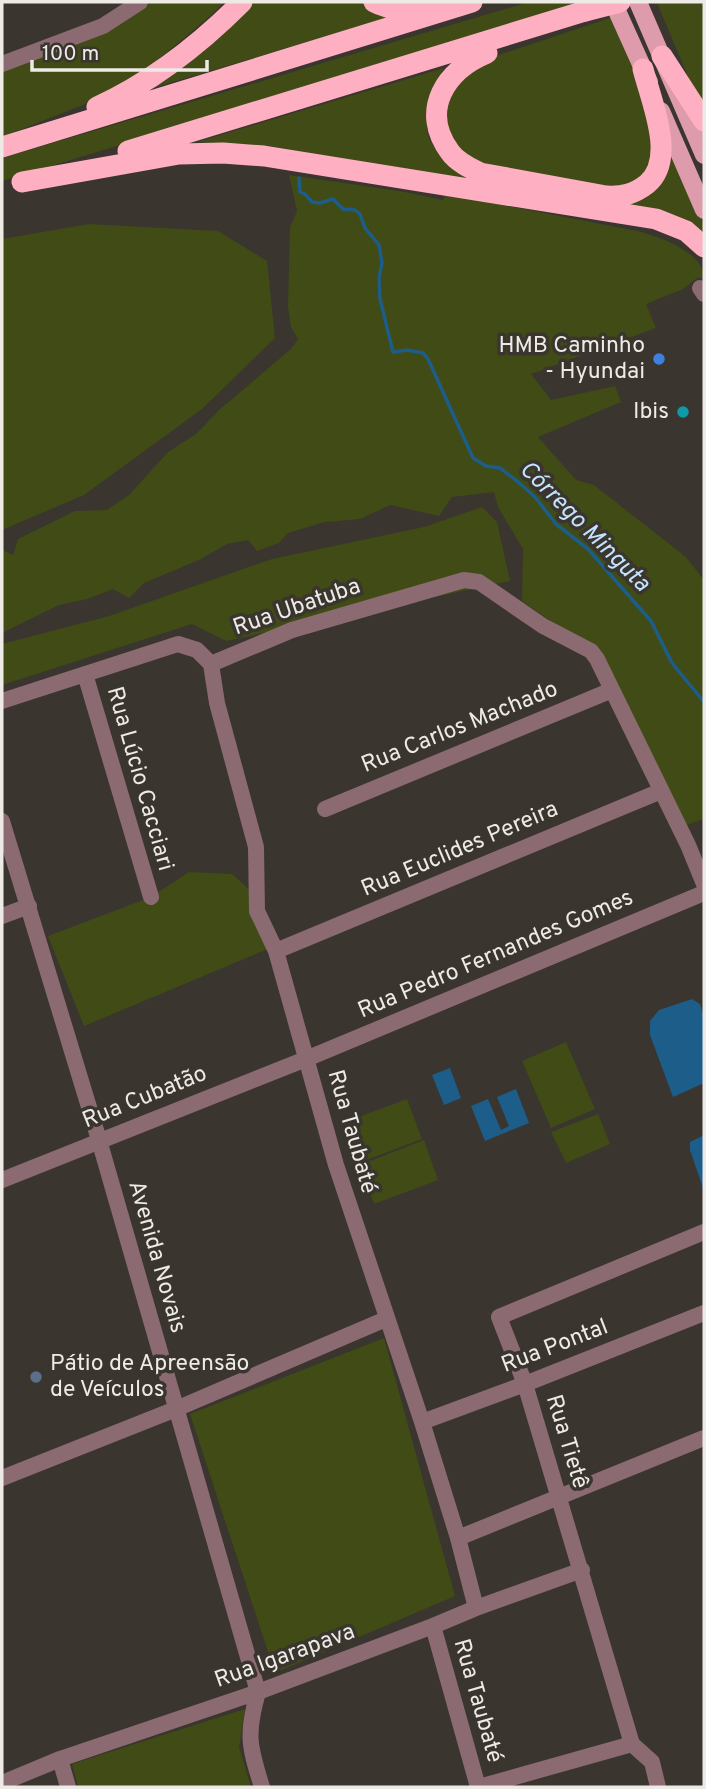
<svg xmlns="http://www.w3.org/2000/svg" width="706" height="1789" font-family="Overpass,sans-serif">
	<rect width="100%" height="100%" fill="#3a352e"/>
	<path fill="#414b16" d="M 148,2 L 224,2 L 209,17 L 123,89 L 2,137 L 2,70 L 111,29 Z
		M 249,2 L 363,2 L 372,9 L 391,17 L 149,89 Z
		M 529,2 L 589,2 L 2,181 L 2,158 Z
		M 661,2 L 704,2 L 704,110 L 697,98 L 657,3 Z
		M 613,17 C 624,44 665,136 655,161 C 648,178 633,185 618,191 L 472,161 L 453,145 L 445,125 L 446,102 L 459,79 L 487,59 Z
		M 444,68 C 434,85 421,121 430,140 C 433,147 439,153 443,159 L 611,202 L 671,149 L 704,225 L 704,238 L 663,216 L 270,146 L 197,142 Z
		M 289,175 L 405,192 L 443,200 L 446,194 L 637,231 C 658,236 704,252 704,278 L 697,278 L 683,289 L 646,304 L 656,328 L 531,374 L 551,400 L 615,386 L 621,402 L 538,437 L 576,480 L 594,485 L 686,557 L 704,580 L 704,819 L 684,826 L 597,653 L 522,601 L 523,549 L 498,507 L 494,492 L 452,497 L 439,516 L 390,505 L 360,519 L 325,522 L 288,533 L 279,543 L 257,551 L 248,540 L 227,544 L 201,559 L 144,583 L 129,598 L 113,589 L 87,599 L 59,605 L 2,633 L 2,550 L 13,555 L 18,539 L 75,511 L 107,510 L 130,494 L 168,452 L 196,434 L 219,410 L 291,349 L 298,339 L 291,327 L 288,307 L 290,227 L 297,211 Z
		M 89,224 L 218,231 L 267,261 L 275,338 L 202,409 L 84,495 L 2,530 L 2,239 Z
		M 482,507 L 497,522 L 510,581 L 226,641 L 192,624 L 2,685 L 2,644 L 109,616 L 272,559 L 424,527 Z
		M 189,872 L 232,874 L 252,892 L 268,949 L 84,1026 L 48,936 L 151,897 Z
		M 566,1042 L 595,1109 L 551,1128 L 522,1061 Z
		M 407,1099 L 422,1139 L 358,1163 L 343,1123 Z
		M 598,1114 L 610,1144 L 566,1163 L 551,1132 Z
		M 424,1140 L 438,1180 L 374,1204 L 360,1165 Z
		M 384,1338 L 455,1596 L 275,1673 L 190,1414 Z
		M 245,1709 L 239,1747 L 251,1787 L 78,1787 L 72,1764 Z"/>
	<path fill="#1d5d89" d="M 692,999 L 700,1004 L 704,1017 L 704,1083 L 673,1097 L 650,1035 L 650,1021 L 659,1010 Z
		M 450,1068 L 461,1098 L 444,1105 L 432,1075 Z
		M 516,1089 L 529,1123 L 485,1141 L 471,1106 L 488,1099 L 501,1130 L 509,1126 L 497,1097 Z
		M 704,1135 L 704,1191 L 690,1150 L 690,1142 Z"/>
	<g fill="none" stroke-linecap="round" stroke-linejoin="round">
		<path stroke="#1d5d89" stroke-width="3.5" d="M 299,178 L 300,192 L 305,194 L 312,202 L 320,203 L 333,199 L 343,209 L 355,210 L 360,214 L 365,228 L 379,245 L 382,263 L 379,278 L 380,299 L 393,352 L 407,350 L 423,353 L 428,359 L 473,458 L 486,466 L 500,468 L 517,481 L 535,497 L 556,524 L 588,549 L 651,621 L 672,663 L 704,702"/>
		<path stroke="#8b6a71" stroke-width="16" d="M 2,64 L 103,26 L 140,2
			M 700,288 L 704,294
			M 211,664 L 217,703 L 256,847 L 257,911 L 276,951 L 336,1165 L 422,1422 L 458,1538 L 476,1608
			M 211,664 L 292,630 L 464,580 L 479,582 L 543,626 L 591,651 L 597,659 L 688,845 L 704,884
			M 85,674 L 151,897
			M 2,701 L 178,644 L 197,650 L 211,664
			M 325,809 L 612,690
			M 2,821 L 99,1140 L 258,1692 C 246,1734 249,1746 262,1787
			M 2,916 L 29,906
			M 276,951 L 661,791
			M 2,1180 L 306,1059 L 704,893
			M 422,1422 L 525,1384 L 704,1313
			M 2,1478 L 176,1409 L 386,1319
			M 458,1538 L 704,1438
			M 433,1626 L 478,1787
			M 60,1759 L 68,1787
			M 2,1783 L 60,1759 L 258,1692 L 433,1626 L 476,1608 L 582,1570
			M 479,1787 L 632,1744
			M 658,1787 L 652,1762 L 632,1744 L 525,1384 L 499,1317 L 704,1232"/>
		<path stroke="#de9bab" stroke-width="18" d="M 613,2 L 649,82
			M 638,2 L 704,155
			M 661,111 L 704,210"/>
		<path stroke="#ffafc2" stroke-width="21" d="M 374,2 C 391,11 407,9 426,7
			M 487,53 C 446,70 419,110 450,152 C 457,162 470,168 480,173 L 606,196 C 623,197 634,194 647,184 C 677,159 651,101 643,69
			M 662,56 L 704,121
			M 97,107 C 152,82 200,44 242,2
			M 2,147 L 472,2
			M 128,151 L 585,11
			M 22,182 L 179,154 L 223,153 L 264,156 L 656,219 L 686,231 L 704,247"/>
		<path stroke="#ffafc2" stroke-width="21" d="M 585,11 L 620,2"/>
	</g>
	<circle fill="#3f7fe0" stroke="#3a352e" stroke-width="2.5" cx="659" cy="359" r="7"/>
	<circle fill="#0f9aa8" stroke="#3a352e" stroke-width="2.5" cx="683" cy="412" r="7"/>
	<circle fill="#5c6f8a" stroke="#3a352e" stroke-width="2.5" cx="36" cy="1377" r="7"/>
	<g text-anchor="middle" dominant-baseline="central" stroke-width="7" stroke-linejoin="round" paint-order="stroke">
		<g font-size="23" fill="#eeebe7" stroke="#3a352e" text-anchor="end">
			<text x="645" y="346">HMB Caminho<tspan x="645" dy="26">- Hyundai</tspan></text>
			<text x="669" y="412">Ibis</text>
			<text x="50" y="1364" text-anchor="start">Pátio de Apreensão<tspan x="50" dy="26">de Veículos</tspan></text>
		</g>
		<g font-size="23" fill="#eeebe7" stroke="#3a352e">
			<text transform="translate(297 608) rotate(-19)">Rua Ubatuba</text>
			<text transform="translate(460 728) rotate(-22)">Rua Carlos Machado</text>
			<text transform="translate(139 779) rotate(74)">Rua Lúcio Cacciari</text>
			<text transform="translate(460 850) rotate(-23)">Rua Euclides Pereira</text>
			<text transform="translate(496 955) rotate(-23)">Rua Pedro Fernandes Gomes</text>
			<text transform="translate(145 1098) rotate(-22)">Rua Cubatão</text>
			<text transform="translate(351 1132) rotate(74)">Rua Taubaté</text>
			<text transform="translate(156 1257) rotate(74)">Avenida Novais</text>
			<text transform="translate(555 1347) rotate(-21)">Rua Pontal</text>
			<text transform="translate(566 1442) rotate(73)">Rua Tietê</text>
			<text transform="translate(285 1657) rotate(-20)">Rua Igarapava</text>
			<text transform="translate(477 1701) rotate(74)">Rua Taubaté</text>
		</g>
		<g font-size="24" font-style="italic" fill="#c3e3fe" stroke="#3a352e">
			<text transform="translate(584 527) rotate(45)">Córrego Minguta</text>
		</g>
	</g>
	<rect width="706" height="1789" fill="none" stroke="#eeebe7" stroke-width="7"/>
	<path d="M32 60v10h175v-10" fill="none" stroke="#eeebe7" stroke-width="3.5"/>
	<text x="42" y="60" font-size="21" fill="#eeebe7" stroke="#3a352e" stroke-width="5" paint-order="stroke">100 m</text>
</svg>
